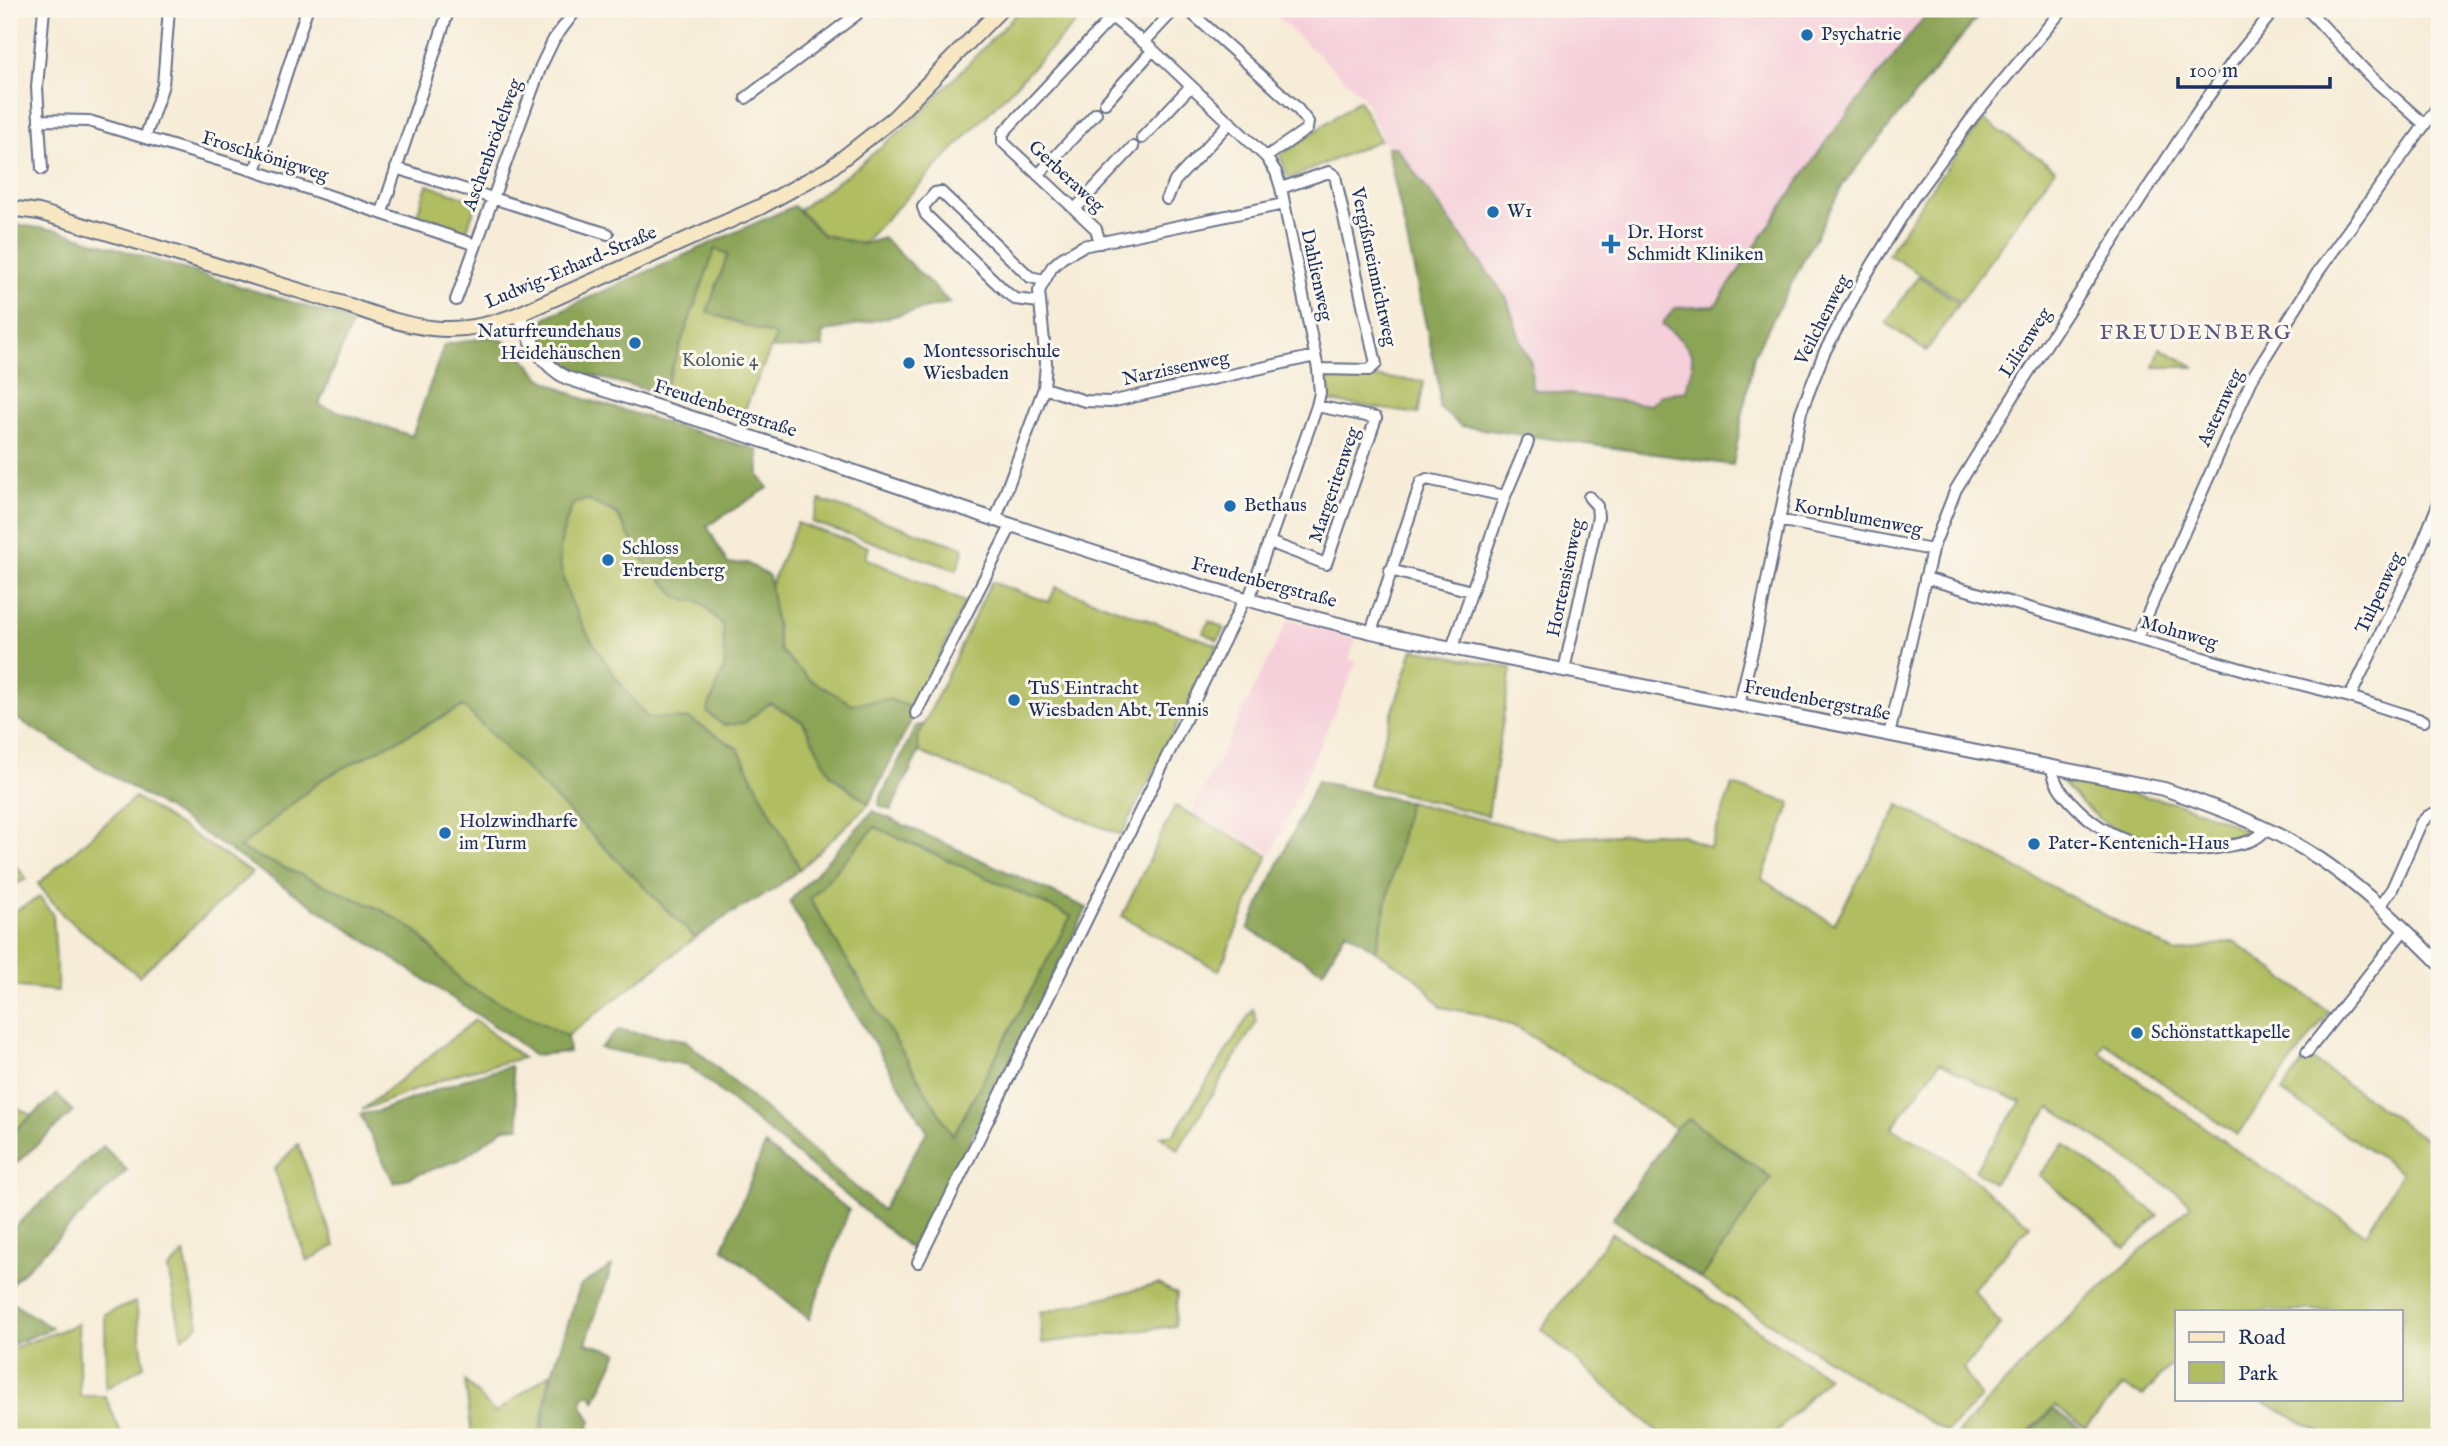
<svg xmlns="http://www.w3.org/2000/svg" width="2448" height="1446" font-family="'IM FELL English',serif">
	<rect width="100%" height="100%" fill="#fbf7ec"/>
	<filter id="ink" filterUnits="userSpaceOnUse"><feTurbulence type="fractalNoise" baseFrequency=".0143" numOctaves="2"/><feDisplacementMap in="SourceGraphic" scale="14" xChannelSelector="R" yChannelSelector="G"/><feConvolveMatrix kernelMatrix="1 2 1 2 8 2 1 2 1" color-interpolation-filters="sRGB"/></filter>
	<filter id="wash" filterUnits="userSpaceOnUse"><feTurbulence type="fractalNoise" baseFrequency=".00686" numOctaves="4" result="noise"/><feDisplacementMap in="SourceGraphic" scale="28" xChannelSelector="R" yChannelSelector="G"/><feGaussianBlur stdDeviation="1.57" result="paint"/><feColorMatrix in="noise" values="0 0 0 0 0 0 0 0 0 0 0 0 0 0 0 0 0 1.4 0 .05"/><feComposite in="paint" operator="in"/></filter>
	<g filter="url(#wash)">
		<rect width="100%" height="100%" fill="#f6ecd7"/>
		<path fill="#f5cfda" d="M 1268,9 L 1930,9 L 1827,140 L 1715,306 L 1675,308 L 1662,324 L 1687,345 L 1694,366 L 1686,391 L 1661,395 L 1651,405 L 1532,389 L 1531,363 L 1521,342 L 1507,299 L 1396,148 L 1387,147 L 1362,95 Z
			M 1288,620 L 1357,638 L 1349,658 L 1357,662 L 1272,853 L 1192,813 Z"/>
		<path fill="#b0bd60" stroke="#66765f" stroke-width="2" d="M 1021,9 L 1089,9 L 862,244 L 822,234 L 799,210 L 857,167 L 918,116 Z
			M 1359,100 L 1380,140 L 1289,179 L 1280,156 Z
			M 1984,120 L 2055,169 L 1961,301 L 1888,254 L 1934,184 Z
			M 427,185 L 477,201 L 466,232 L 417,215 Z
			M 715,249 L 728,253 L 776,336 L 743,414 L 665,387 Z
			M 1918,276 L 1959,303 L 1926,351 L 1886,323 Z
			M 2160,348 L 2195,367 L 2154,367 Z
			M 1328,374 L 1424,381 L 1418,414 L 1327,401 Z
			M 587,499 L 616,513 L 642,558 L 700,602 L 723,625 L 725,666 L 707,712 L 770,703 L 803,722 L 831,775 L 869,804 L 800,869 L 738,749 L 690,719 L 647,718 C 615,678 566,614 560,562 C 558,542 566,521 573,504 Z
			M 820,500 L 964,548 L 957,570 L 812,522 Z
			M 797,523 L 868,547 L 865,558 L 965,602 L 901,739 L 794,688 L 762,605 Z
			M 991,582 L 1049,602 L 1056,587 L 1218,645 L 1121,835 L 919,752 L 917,739 Z
			M 1209,621 L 1224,628 L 1218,640 L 1203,633 Z
			M 1413,649 L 1511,668 L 1488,816 L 1369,785 Z
			M 464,706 L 695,938 L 567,1036 L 465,985 L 416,931 L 239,848 L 322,779 Z
			M 2061,781 C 2125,793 2193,800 2249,833 C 2240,836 2229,841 2219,844 C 2209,846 2197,845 2186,845 C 2127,847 2099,823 2061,781 Z
			M 1732,785 L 1791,803 L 1762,879 L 1834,924 L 1899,805 L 2176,953 L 2234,941 L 2329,1012 L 2237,1135 L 2105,1043 L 2099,1052 L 2240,1153 L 2366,1234 L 2402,1172 L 2282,1092 L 2307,1056 L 2439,1149 L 2439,1437 L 2329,1437 L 2258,1399 L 2401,1399 L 2401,1311 L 2177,1311 L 2177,1358 L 2143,1396 L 2123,1386 L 2085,1428 L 2055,1406 L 2023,1437 L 1959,1437 L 1958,1433 L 2052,1333 L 2191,1205 L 2179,1194 L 2050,1107 L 1993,1183 L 1975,1170 L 2021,1102 L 1980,1084 L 1940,1062 L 1892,1128 L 1948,1159 L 2030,1225 L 1973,1289 L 2001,1325 L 1963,1369 L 1981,1398 L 1947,1432 L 1872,1388 L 1701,1279 L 1771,1177 L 1689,1119 L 1675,1128 L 1518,1028 L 1479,1014 L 1441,1007 L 1419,980 L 1376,951 L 1408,802 L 1560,838 L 1655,833 L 1682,835 L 1710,848 Z
			M 135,797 L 252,873 L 139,976 L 64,916 L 38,884 Z
			M 1175,806 L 1268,855 L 1219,971 L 1122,916 Z
			M 875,826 L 1071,916 L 953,1137 L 810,899 Z
			M 9,863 L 17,867 L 26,879 L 9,888 Z
			M 40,897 L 53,915 L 58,991 L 9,986 L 9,914 Z
			M 1253,1009 L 1257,1021 L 1178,1150 L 1161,1136 L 1174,1134 Z
			M 475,1020 L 523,1058 L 460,1073 L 362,1110 Z
			M 9,1104 L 32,1115 L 9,1135 Z
			M 298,1144 L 335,1246 L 307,1261 L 274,1169 Z
			M 2064,1144 L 2158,1215 L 2126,1248 L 2039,1175 Z
			M 1612,1233 L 1828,1377 L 1772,1437 L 1663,1437 L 1541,1329 Z
			M 184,1253 L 199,1325 L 182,1338 L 168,1269 Z
			M 1158,1284 L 1177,1294 L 1175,1326 L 1042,1343 L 1040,1313 Z
			M 136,1302 L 144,1366 L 106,1389 L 105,1314 Z
			M 78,1324 L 80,1396 L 105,1396 L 123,1437 L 9,1437 L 9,1354 L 13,1348 Z
			M 550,1373 L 539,1437 L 472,1437 L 465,1381 L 495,1413 Z"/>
		<path fill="#8ca456" stroke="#546a5a" stroke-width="2" fill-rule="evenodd" d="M 1931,9 L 1984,9 L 1844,183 L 1754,355 L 1733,465 L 1461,426 L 1439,408 L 1439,385 L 1387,147 L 1396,147 L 1507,299 L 1521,342 L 1531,363 L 1532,389 L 1651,405 L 1661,395 L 1686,391 C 1699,352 1692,349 1662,324 L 1675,308 L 1715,306 L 1827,140 Z
			M 794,206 L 823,235 L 862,244 L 884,238 L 950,303 L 825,332 L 822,335 L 823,347 L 771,349 L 776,336 L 707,312 L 728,254 L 715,249 L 665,387 L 652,391 L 581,373 L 568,367 L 556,359 L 548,347 L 540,329 L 546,317 Z
			M 9,224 L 57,230 L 353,321 L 319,405 L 412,436 L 444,345 L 488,337 L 499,339 L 513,346 L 542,379 L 578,397 L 758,450 L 759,476 L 768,488 L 707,526 L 728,564 L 747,563 L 769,576 L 780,650 L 809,679 L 852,704 L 888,699 L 917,709 L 869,804 L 831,775 L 803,722 L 770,703 L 744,723 L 723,725 L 707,712 L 725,666 L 723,625 L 700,602 L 678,598 L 642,558 L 616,513 L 587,500 L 573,504 C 566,521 558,542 560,562 C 566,613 615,678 647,717 L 690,719 L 738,749 L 800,869 L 773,890 L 727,916 L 695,938 L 463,706 L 322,779 L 239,848 L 382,910 L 416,931 L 465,985 L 567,1036 L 569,1052 L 533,1055 L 511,1037 L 167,809 L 9,714 Z
			M 924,724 L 917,739 L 919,752 L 891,810 L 880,806 L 879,801 L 916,726 Z
			M 1317,781 L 1408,802 L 1376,951 L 1346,931 L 1323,971 L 1248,929 Z
			M 873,811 L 1087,908 L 953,1174 L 910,1248 L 688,1065 L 600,1048 L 618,1030 L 685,1040 L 882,1210 L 927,1131 L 789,902 ZM 875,827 L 1071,916 L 953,1136 L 810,899 Z
			M 511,1066 L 520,1127 L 505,1128 L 461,1159 L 394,1183 L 360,1114 L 376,1112 L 474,1076 Z
			M 57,1094 L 73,1112 L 9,1170 L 9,1136 Z
			M 1689,1119 L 1771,1178 L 1701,1279 L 1612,1219 L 1675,1128 Z
			M 765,1145 L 849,1210 L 809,1319 L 723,1248 Z
			M 103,1146 L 127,1170 L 9,1286 L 9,1232 Z
			M 612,1266 L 586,1343 L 618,1352 L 595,1401 L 591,1394 L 583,1397 L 582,1406 L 591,1421 L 585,1437 L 541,1437 L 552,1373 L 580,1286 Z
			M 9,1301 L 52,1328 L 11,1345 L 9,1349 Z
			M 2053,1409 L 2087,1433 L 2082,1437 L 2025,1437 Z"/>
	</g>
	<g filter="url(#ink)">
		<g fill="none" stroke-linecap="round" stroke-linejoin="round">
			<g stroke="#687188" stroke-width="14">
				<path id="minor" d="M 1187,9 L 1296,107 L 1308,122 L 1307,129 L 1266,157
					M 2307,9 L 2370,76 L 2424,124
					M 1144,42 L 1175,9
					M 746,98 L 856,15 L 860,9
					M 1105,103 L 1153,50
					M 40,120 L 89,121 L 255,171 L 476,245
					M 145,138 L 163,85 L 169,9
					M 1142,138 L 1191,86
					M 396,168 L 608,234
					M 42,169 L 37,87 L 44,9
					M 255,171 L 307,9
					M 1038,175 L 1096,113
					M 1281,188 L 1329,172 L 1335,176 L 1376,364 L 1369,370 L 1318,369
					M 1167,199 L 1175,181 L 1230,122
					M 1075,209 L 1133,147
					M 382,212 L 449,9
					M 1100,243 L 1096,229 L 1003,142 L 1003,133 L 1112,17 L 1153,50 L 1266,157 L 1276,172 L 1281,188 L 1318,369 L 1320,393 L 1317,406 L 1248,601
					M 456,300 L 541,66 L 554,39 L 577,9
					M 1039,302 L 1015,299 L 1007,293 L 926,215 L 923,207 L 935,193 L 941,192 L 1030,277 L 1044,280
					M 1044,388 L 1085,401 L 1110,402 L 1315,356
					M 1778,520 L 1932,550
					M 995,521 L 1044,388 L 1046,363 L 1039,291 L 1052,267 L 1062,258 L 1083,246 L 1284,204
					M 1269,542 L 1326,564 L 1376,418 L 1317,406
					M 1390,570 L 1471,591
					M 1925,578 L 2252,672 L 2350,697 L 2424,721
					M 1371,632 L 1421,482 L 1427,479 L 1505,496
					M 2137,638 L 2254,375 L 2318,272 L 2439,105
					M 1452,648 L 1505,496 L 1528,442
					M 1564,670 L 1598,517 L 1597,506 L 1589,497
					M 2350,697 L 2414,564 L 2439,502
					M 1739,705 L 1755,640 L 1801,412 L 1824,353 L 1866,275 L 1914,197 L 1972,118 L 2063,9
					M 916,713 L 1011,526
					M 1889,735 L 1932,550 L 1956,489 L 2024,379 L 2194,117 L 2233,61 L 2275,9
					M 2052,768 C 2054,785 2065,796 2077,808 C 2116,847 2169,856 2222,847 C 2239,844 2256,843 2266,829
					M 2380,906 L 2392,889 L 2421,823 L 2428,816 L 2439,811
					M 2307,1052 L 2405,929
					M 918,1262 L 1244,600"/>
			</g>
			<g stroke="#687188" stroke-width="16">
				<path id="tertiary" d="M 519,314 C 531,341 540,364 567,378 C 625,397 682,414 739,433 C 949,502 1155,580 1371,632 L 2164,789 C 2222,809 2280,830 2330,866 C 2370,895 2405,929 2439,963"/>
			</g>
			<g stroke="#687188" stroke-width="18">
				<path id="secondary" d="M 9,208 L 39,212 L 350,306 C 414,329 454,340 519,314 L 760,207 L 829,169 L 894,118 L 1001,9"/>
			</g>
			<use href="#minor" stroke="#fff" stroke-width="10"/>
			<use href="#tertiary" stroke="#fff" stroke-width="12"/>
			<use href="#secondary" stroke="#f7e8c3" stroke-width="14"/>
		</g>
	</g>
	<g fill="#1f6fb2" stroke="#fbf7ec" stroke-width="2.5">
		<circle cx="1807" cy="35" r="7"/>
		<circle cx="1493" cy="212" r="7"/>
		<path d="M1607.5 233.5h7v7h7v7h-7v7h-7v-7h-7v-7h7z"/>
		<circle cx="635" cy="343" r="7"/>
		<circle cx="909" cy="363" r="7"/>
		<circle cx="1230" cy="506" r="7"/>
		<circle cx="608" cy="560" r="7"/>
		<circle cx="1014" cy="700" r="7"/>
		<circle cx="445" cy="833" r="7"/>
		<circle cx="2034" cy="844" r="7"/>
		<circle cx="2137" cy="1033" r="7"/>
	</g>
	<g text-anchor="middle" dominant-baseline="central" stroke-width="6" stroke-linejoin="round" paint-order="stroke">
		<g font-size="19" fill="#1b2f5e" stroke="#fbf7ec" text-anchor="start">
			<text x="1821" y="35">Psychatrie</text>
			<text x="1507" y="212">W1</text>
			<text x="1627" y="233">Dr. Horst<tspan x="1627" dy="22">Schmidt Kliniken</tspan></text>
			<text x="621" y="332" text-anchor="end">Naturfreundehaus<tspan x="621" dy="22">Heidehäuschen</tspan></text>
			<text x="923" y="352">Montessorischule<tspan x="923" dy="22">Wiesbaden</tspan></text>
			<text x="1244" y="506">Bethaus</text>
			<text x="622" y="549">Schloss<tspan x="622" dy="22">Freudenberg</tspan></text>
			<text x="1028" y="689">TuS Eintracht<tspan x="1028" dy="22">Wiesbaden Abt. Tennis</tspan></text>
			<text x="459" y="822">Holzwindharfe<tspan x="459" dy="22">im Turm</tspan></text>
			<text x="2048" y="844">Pater-Kentenich-Haus</text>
			<text x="2151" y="1033">Schönstattkapelle</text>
		</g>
		<g font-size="19" fill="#1b2f5e" stroke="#fbf7ec">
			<text transform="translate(493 145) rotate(-70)">Aschenbrödelweg</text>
			<text transform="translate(265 157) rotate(17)">Froschkönigweg</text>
			<text transform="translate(1066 177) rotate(43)">Gerberaweg</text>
			<text transform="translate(1373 267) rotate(78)">Vergißmeinnichtweg</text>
			<text transform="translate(571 268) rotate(-23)">Ludwig-Erhard-Straße</text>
			<text transform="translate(1316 275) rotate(78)">Dahlienweg</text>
			<text transform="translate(1823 320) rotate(-63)">Veilchenweg</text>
			<text transform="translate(2026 343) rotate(-57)">Lilienweg</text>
			<text transform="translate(1176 369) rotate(-12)">Narzissenweg</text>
			<text transform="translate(2221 408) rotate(-65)">Asternweg</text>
			<text transform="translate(725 409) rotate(18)">Freudenbergstraße</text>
			<text transform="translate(1335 485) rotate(-71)">Margeritenweg</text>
			<text transform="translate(1858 518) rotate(11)">Kornblumenweg</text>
			<text transform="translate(1566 578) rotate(-78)">Hortensienweg</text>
			<text transform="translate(1264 583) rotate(15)">Freudenbergstraße</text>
			<text transform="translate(2380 593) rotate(-65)">Tulpenweg</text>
			<text transform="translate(2179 633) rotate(16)">Mohnweg</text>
			<text transform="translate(1817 701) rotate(11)">Freudenbergstraße</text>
		</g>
		<g font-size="19" fill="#485a5f" stroke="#fbf7ec">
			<text x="720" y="361">Kolonie 4</text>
		</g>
		<g font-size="21" letter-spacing="2" fill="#5a5681" stroke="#fbf7ec">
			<text x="2196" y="333">FREUDENBERG</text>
		</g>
	</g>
	<rect width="2448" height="1446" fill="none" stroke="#fbf7ec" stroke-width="35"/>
	<rect x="2175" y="1310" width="228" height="91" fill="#fbf7ec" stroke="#a1a7b3" stroke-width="2"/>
	<rect x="2189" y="1332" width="35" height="10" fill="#f7e8c3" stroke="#a1a7b3" stroke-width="2"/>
	<text x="2238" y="1344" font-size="21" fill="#1b2f5e">Road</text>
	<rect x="2189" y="1362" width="35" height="21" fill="#b0bd60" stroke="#a1a7b3" stroke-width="2"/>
	<text x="2238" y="1380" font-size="21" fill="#1b2f5e">Park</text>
	<path d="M2178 77v10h152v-10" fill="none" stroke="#1b2f5e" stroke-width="3.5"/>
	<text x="2189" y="77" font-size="21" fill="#1b2f5e" stroke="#fbf7ec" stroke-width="5" paint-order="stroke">100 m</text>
</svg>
